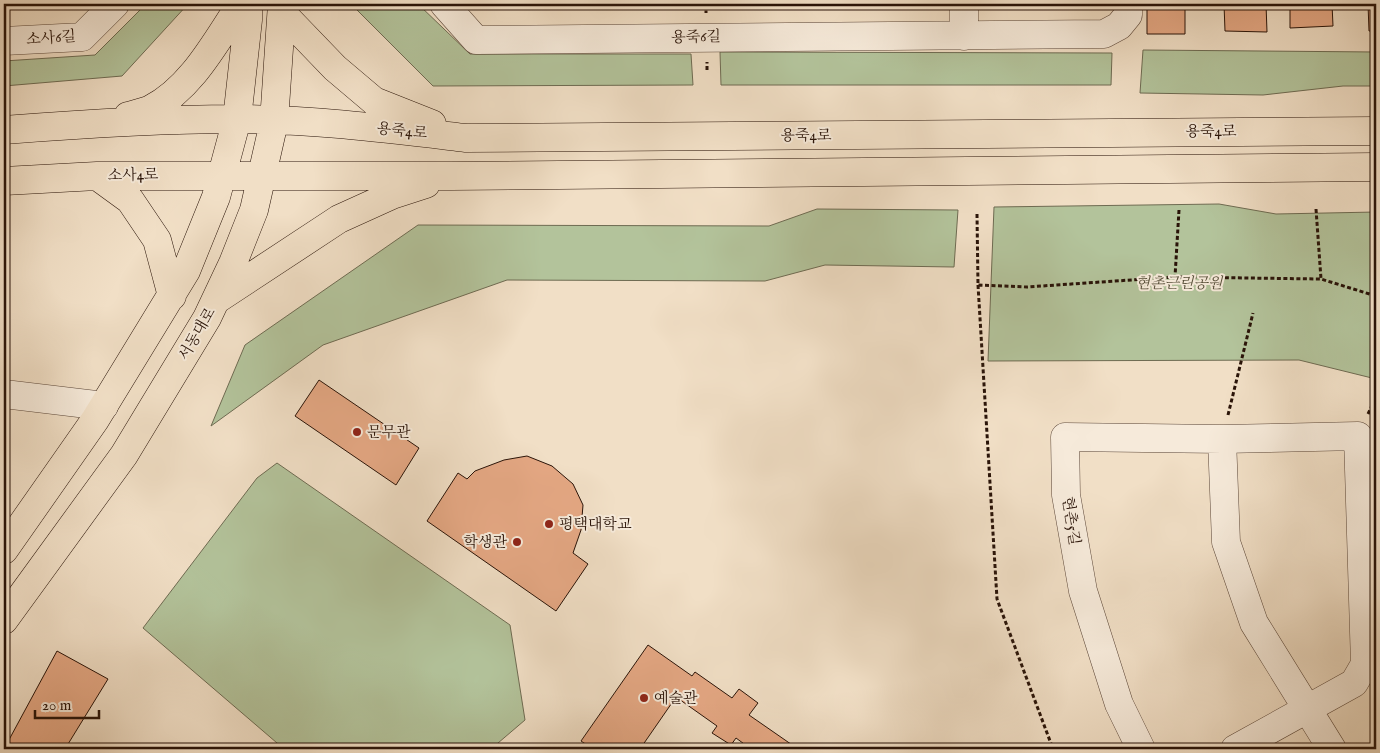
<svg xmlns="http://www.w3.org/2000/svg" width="1380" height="753" font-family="'IM FELL English','Noto Serif KR',serif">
	<rect width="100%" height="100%" fill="#f1dfc6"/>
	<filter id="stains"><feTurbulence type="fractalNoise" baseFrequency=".004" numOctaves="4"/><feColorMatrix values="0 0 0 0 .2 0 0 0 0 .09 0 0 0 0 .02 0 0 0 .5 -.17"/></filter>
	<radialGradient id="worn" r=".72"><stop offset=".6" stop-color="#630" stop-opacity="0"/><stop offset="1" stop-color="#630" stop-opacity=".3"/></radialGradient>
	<path fill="#b3c39b" stroke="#6e6b52" d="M 146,4 L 188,4 L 122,76 L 4,86 L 4,61 L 95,55 Z
		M 351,4 L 418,4 L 470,54 L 691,54 L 693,85 L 433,86 Z
		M 1143,50 L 1376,52 L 1376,86 L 1343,86 L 1263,95 L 1140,93 Z
		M 720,52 L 1112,53 L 1111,85 L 721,85 Z
		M 1219,204 L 1276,214 L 1376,212 L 1376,379 L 1299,360 L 988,361 L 994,207 Z
		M 817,209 L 958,210 L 954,267 L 825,265 L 765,281 L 507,280 L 323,345 L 211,426 L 245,345 L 418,225 L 769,226 Z
		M 277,463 L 510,625 L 525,720 L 491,749 L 284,749 L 143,628 L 257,478 Z"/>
	<path fill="#e5a884" stroke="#291308" d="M 1147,4 L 1185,4 L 1185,34 L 1147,34 Z
		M 1224,4 L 1266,4 L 1267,32 L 1225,31 Z
		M 1290,4 L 1332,4 L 1333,26 L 1290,28 Z
		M 1368,4 L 1376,4 L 1376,31 L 1369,31 Z
		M 319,380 L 419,448 L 396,485 L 295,416 Z
		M 4,399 L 9,400 L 4,428 Z
		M 527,456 L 552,466 L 573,484 L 583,505 L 581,530 L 573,553 L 588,564 L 556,611 L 427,521 L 458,473 L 467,479 L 475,471 L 504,460 Z
		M 648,645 L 692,676 L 695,672 L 732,698 L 739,689 L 758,703 L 749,715 L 798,749 L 751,749 L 736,738 L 731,745 L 712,733 L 717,726 L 676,697 L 640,749 L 593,749 L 581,741 Z
		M 57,651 L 108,679 L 65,749 L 4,749 Z"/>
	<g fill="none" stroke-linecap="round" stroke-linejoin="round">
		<g stroke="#5b4638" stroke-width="29">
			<path id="minor" d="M 444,4 L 476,40 L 1104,34 L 1119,26 L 1128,15 L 1128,4
				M 964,4 L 964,36
				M 4,41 L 82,37 L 115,4
				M 4,394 L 104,406
				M 1222,439 L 1226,542 L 1254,623 L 1332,749
				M 1141,749 L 1119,704 L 1083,591 L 1066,495 L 1065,437 L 1222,439 L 1358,436 L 1365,664 L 1354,683 L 1235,749"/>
		</g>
		<g stroke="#291308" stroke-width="29">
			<path id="major" d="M 282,13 L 335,68 L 374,101 L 432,124
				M 128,116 C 135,114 144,112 151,109 C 192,88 216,41 241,4
				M 4,130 C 81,124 158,119 235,119 C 312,119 390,129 466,138 L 1376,131
				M 97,176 L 130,200 L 157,240 L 172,296
				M 4,181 L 97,176 L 451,176 L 1376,167
				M 216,300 L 339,219 L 392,195 L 426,184
				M 4,550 L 95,420 L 186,271 L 216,197 L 237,119 L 248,20 L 248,4
				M 4,620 L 124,455 L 207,318 L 233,263 L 254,210 L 274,122 L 282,4"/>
		</g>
		<path stroke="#291308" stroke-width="3" stroke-dasharray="4 2.5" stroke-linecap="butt" d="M 706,4 L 706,13
			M 707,70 L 707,62
			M 1316,209 L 1321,279 L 1376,296
			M 1179,210 L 1175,277 L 1321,279
			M 977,214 L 978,285 L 1027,287 L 1175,277
			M 978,285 L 997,599 L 1053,749
			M 1368,414 L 1376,397
			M 1228,415 L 1253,313"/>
		<use href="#minor" stroke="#f6eada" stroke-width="28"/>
		<use href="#major" stroke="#f1dfc6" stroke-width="28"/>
	</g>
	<g fill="#8f2418" stroke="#f6eada" stroke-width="2">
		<circle cx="357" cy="432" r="5"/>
		<circle cx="549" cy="524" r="5"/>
		<circle cx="517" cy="542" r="5"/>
		<circle cx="644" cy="698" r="5"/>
	</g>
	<g text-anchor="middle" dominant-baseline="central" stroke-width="4" stroke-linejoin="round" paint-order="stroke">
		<g font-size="15" fill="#291308" stroke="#f6eada">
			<text transform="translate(696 37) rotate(-1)">용죽6길</text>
			<text transform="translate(51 38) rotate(-4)">소사6길</text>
			<text transform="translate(402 131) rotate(6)">용죽4로</text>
			<text x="1211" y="131">용죽4로</text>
			<text x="806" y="135">용죽4로</text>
			<text transform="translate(133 175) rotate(-1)">소사4로</text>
			<text transform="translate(197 334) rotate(-60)">서동대로</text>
			<text transform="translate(1071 521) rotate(81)">현촌5길</text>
		</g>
		<g font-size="15" font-style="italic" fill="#59513b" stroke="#f6eada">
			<text x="1179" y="283">현촌근린공원</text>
		</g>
		<g font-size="15" fill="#291308" stroke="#f6eada" text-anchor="start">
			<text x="367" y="432">문무관</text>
			<text x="559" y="524">평택대학교</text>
			<text x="507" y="542" text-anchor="end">학생관</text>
			<text x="654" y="698">예술관</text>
		</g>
	</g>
	<rect width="1380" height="753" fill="none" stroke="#f1dfc6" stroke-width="20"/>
	<rect x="5" y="5" width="1370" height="743" fill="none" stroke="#291308" stroke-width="2.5"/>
	<rect x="10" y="10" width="1360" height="733" fill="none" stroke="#291308"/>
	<path d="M35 710v8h64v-8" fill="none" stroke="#291308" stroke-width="2.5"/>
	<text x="42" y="710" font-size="15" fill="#291308" stroke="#f6eada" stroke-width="4" paint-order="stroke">20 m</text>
	<rect width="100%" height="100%" filter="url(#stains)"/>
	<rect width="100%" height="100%" fill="url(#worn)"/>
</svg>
